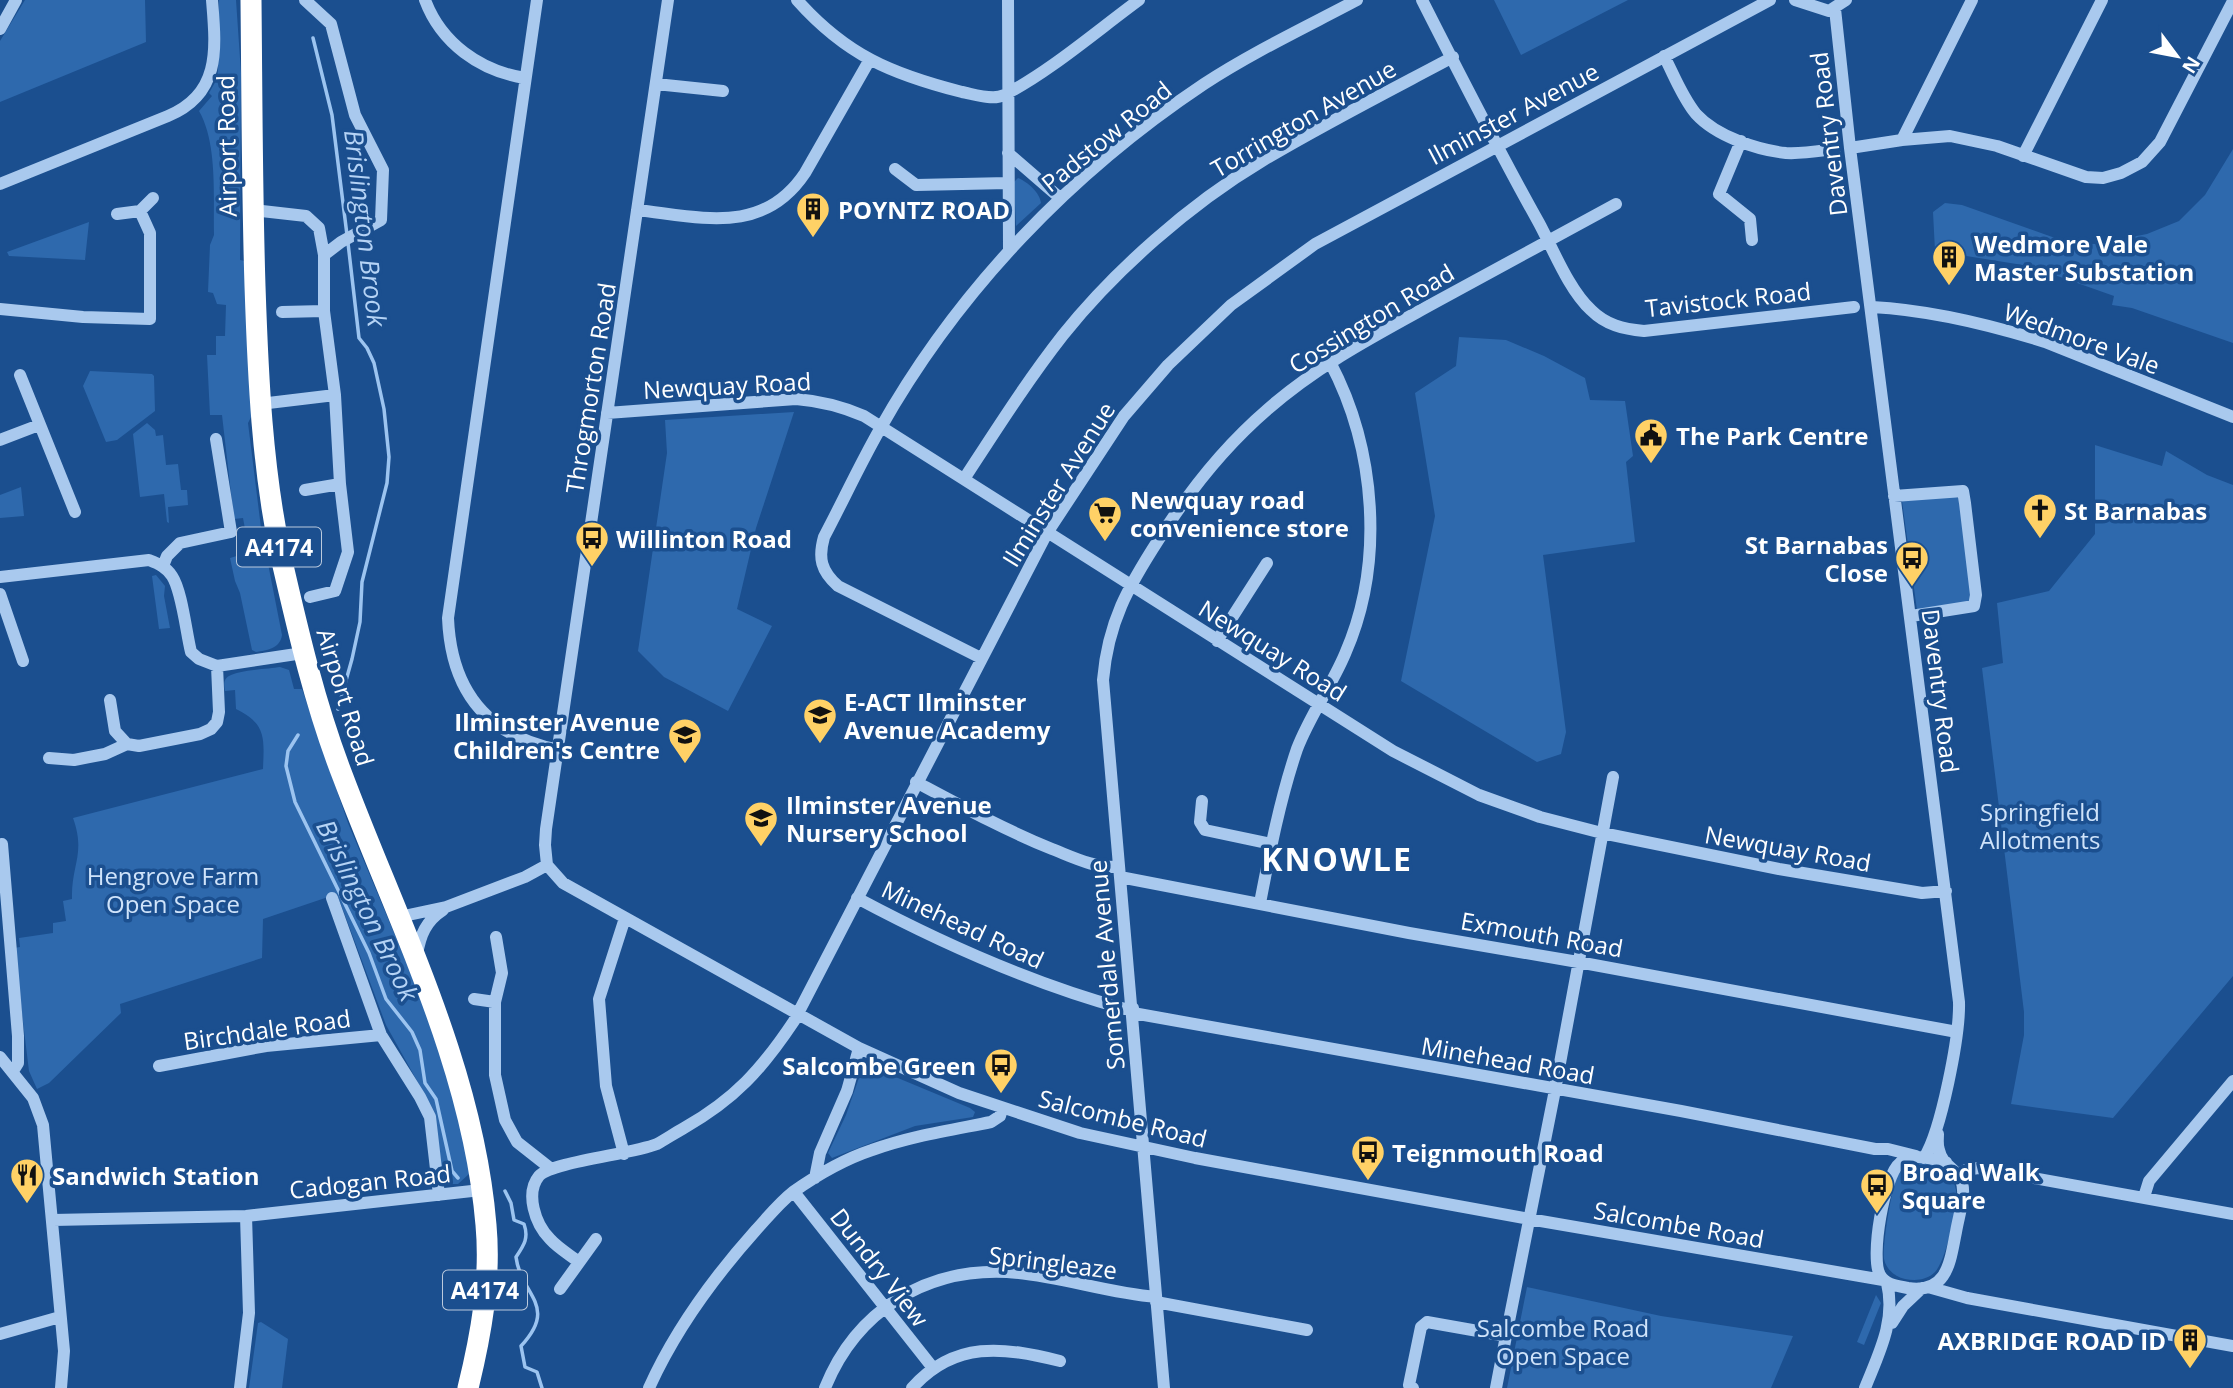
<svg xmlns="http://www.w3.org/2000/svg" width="2233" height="1388" font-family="'Open Sans',sans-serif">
	<rect width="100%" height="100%" fill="#1b4f8f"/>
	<path fill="#2e69ad" d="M 25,0 L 145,0 L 146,42 L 0,102 L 0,41 Z
		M 219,0 L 236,0 L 241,73 L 240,260 L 245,261 L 253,413 L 248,423 L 261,528 L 282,635 C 280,649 267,650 256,652 L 252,650 L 240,593 L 235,581 L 230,558 L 240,555 L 238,548 L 248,545 L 243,518 L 234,519 L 222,415 L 210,415 L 207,355 L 216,355 L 216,336 L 225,336 L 226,305 L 217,304 L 213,293 L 208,292 L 210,245 L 214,235 C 213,198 218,144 199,111 L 212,96 L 209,93 L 217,79 L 218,69 Z
		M 1494,0 L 1628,0 L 1521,55 Z
		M 2233,149 L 2233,343 L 2132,308 L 2112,305 L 2114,296 L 2029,266 L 1935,251 L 1933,212 L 1945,203 L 1962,205 L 2069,243 L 2096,244 L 2147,234 L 2179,221 L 2205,195 Z
		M 1018,178 C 1028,182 1040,193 1041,203 L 1016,226 L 1014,182 Z
		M 89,222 L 85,260 L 9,256 L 7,252 Z
		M 1459,337 L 1506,340 L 1544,356 L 1585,378 L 1590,400 L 1625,401 L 1633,456 L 1626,462 L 1635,542 L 1543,555 L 1566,732 L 1561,754 L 1537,762 L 1401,681 L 1435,516 L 1415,393 L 1456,366 Z
		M 90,371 L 152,374 L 154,376 L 155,411 L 117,440 L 106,442 L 83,386 Z
		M 794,412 L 756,528 L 737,609 L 772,626 L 728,711 L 664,677 L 638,651 L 667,453 L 665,420 Z
		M 147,423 L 155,430 L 156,436 L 163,435 L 166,465 L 178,464 L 181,490 L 187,490 L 188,505 L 168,507 L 169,523 L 167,522 L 164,494 L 140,497 L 133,434 Z
		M 2095,445 L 2162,466 L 2166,451 L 2207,475 L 2233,485 L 2233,976 L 2113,1118 L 2011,1104 L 2024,1035 L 2024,1012 L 1982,668 L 2003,663 L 1997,603 L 2049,591 L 2095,534 Z
		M 21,487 L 24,516 L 0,518 L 0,495 Z
		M 1952,495 L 1958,498 L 1961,505 L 1973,604 L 1917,610 L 1902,501 Z
		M 156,575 L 165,586 L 164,596 L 170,628 L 159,629 L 152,576 Z
		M 280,667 L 289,670 L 294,689 L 302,689 L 348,823 L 436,1033 L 471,1166 L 469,1174 L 458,1184 L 446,1184 L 442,1181 L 431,1106 L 386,1025 L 337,894 L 263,919 L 262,958 L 120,1004 L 121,1013 L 49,1083 L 37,1089 L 29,1071 L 14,948 L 20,947 L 19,938 L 53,933 L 53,923 L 66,921 L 63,901 L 72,899 C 71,865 86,854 73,818 L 263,769 C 264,739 267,724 236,709 L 235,690 L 225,691 C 224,686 223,679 229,676 C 238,670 268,669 280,667 Z
		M 869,1066 L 970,1108 L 975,1112 L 973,1117 L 915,1126 L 832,1158 L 828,1153 L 846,1115 L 861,1072 Z
		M 1921,1163 C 1932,1165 1943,1166 1950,1175 C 1953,1180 1955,1185 1956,1190 C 1958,1206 1946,1261 1935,1272 C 1927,1280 1916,1281 1905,1279 C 1895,1277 1886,1269 1884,1259 C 1882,1247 1892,1184 1898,1175 C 1904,1167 1912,1164 1921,1163 Z
		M 1527,1287 L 1661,1316 L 1793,1336 L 1771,1388 L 1507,1388 Z
		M 1876,1295 L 1881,1303 L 1864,1345 L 1857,1342 Z
		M 261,1322 L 288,1339 L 282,1388 L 249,1388 L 258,1323 Z"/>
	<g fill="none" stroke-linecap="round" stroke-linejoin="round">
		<path stroke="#9cc4f0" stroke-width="3.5" d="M 313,38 L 332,115 L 347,235
			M 338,709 L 352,659 L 360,622 L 362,582 L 387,483 L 389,457 L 384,409 L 374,363 L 367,348 L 359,338 L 348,243
			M 298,735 L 288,751 L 286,766 L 295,802 L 369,953 L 386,999 L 412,1032 L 420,1050 L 425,1083 L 436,1099 L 452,1171 L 458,1178
			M 505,1191 L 511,1203 L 514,1220 L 524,1224 C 529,1238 524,1245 516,1257 C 521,1296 559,1305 521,1346 L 525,1367 L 537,1372 L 542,1388"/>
		<path stroke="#a9c9ee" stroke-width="12" d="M 305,0 L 331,24 L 355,115 L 383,170 L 381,220 L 341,242 L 324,255
			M 425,0 C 441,43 480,71 525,78
			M 537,0 L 448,618 C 451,691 487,736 559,750
			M 797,0 C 846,55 891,74 962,92 C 973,94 993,101 1004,95 C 1048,73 1098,30 1139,0
			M 1008,0 L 1009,249
			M 1422,0 C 1460,75 1498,150 1539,223 C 1553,249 1569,290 1591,310 C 1606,325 1623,329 1644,331 L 1854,307
			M 1795,0 L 1829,11 L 1846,0
			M 1835,9 L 1850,148 L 1959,1002 C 1960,1035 1941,1132 1924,1158
			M 0,29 L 16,0
			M 1664,56 C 1674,75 1682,97 1696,114 C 1716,136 1757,150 1786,153 C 1802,154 1819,151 1835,149
			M 656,84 L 723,91
			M 1902,140 L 1972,0
			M 1741,141 L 1719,194 L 1750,219 L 1752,240
			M 1850,148 L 1902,140 L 1950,136 L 1997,146 L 2086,177 L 2103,178 L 2121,173 L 2142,162 L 2160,142 L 2233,1
			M 1008,153 L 1060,198
			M 2023,156 L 2102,0
			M 895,169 L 916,185 L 1008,183
			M 0,184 L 168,116 C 221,94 216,49 212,0
			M 253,210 L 306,216 L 319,228 L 324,255 L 324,311 L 335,395 L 260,404
			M 637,210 C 701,217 763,236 805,173 L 869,61
			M 117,214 L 140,211
			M 1872,307 C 1928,310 1991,325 2045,342 L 2233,417
			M 0,309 L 83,317 L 150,319 L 150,233 L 140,211 L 153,198
			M 282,312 L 324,311
			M 20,375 L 75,512
			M 607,413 L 796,399 C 820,401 841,406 864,416 L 1393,751 L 1479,795 L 1540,817 L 1602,833 L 1779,869 L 1922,893 L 1946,891
			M 0,440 L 39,425
			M 964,479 C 996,430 1027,381 1063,335 C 1115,270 1190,204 1262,161 C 1324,124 1389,91 1453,57
			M 305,490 L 340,484
			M 1894,496 L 1963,491 L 1965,503 L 1976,595 L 1974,606 L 1911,616
			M 163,566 L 167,556 L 180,543 L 231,532 L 216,439
			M 0,577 L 149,560 C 159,564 166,567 172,576 C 182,591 186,632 191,652 L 199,659 L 217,666 L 303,653
			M 0,594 L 23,661
			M 310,597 L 335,591 L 348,552 L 340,484 L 335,395
			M 1217,641 L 1267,563
			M 981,658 L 838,586 C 821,571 818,558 824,537 C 843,501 860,464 880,429 C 958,290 1072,172 1204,84 C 1253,52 1306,27 1357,0
			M 110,700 L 115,731 L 127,744
			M 49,758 L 74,760 L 105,754 L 127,744 L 139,746 L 200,734 L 211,729 L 217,722 L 219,712 L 217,666
			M 916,782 C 961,806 1005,830 1052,849 C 1075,858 1094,868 1119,867
			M 1202,801 L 1200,822 L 1205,830 L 1271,844
			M 2,844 L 18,1036 L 18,1063 L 13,1071
			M 547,865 L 563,883 L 859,1048 L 959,1093 L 1080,1133 L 1195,1158 L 1529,1219 L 1883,1280
			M 547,865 L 545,845 L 546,829 L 668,0
			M 1120,877 L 1409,933 L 1578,962 L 1957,1032
			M 332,898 L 381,1035 L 420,1097 L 430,1117 L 439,1195
			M 857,898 C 943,944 1030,983 1125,1009 L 1133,1008
			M 1260,903 C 1270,851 1280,799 1297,749 C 1310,715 1331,687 1345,654 C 1385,563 1376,449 1330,362
			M 399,917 L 446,907 L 525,877 L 547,865
			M 496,937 L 502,973 L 495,1002 L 495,1075 L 505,1120 L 517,1142 L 550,1168
			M 417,955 C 420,935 426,921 443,910
			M 474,999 L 495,1002
			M 1133,1013 L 1681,1111 L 1875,1149 L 1888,1149 L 1916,1156
			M 0,1057 L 33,1098 L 43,1125 L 64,1351 L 61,1388
			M 159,1066 L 266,1046 L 381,1035
			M 1938,1134 C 1938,1139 1937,1145 1939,1150 C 1943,1170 1965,1168 1963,1195 C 1962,1207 1958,1220 1956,1232 C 1950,1261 1948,1294 1908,1288 C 1898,1286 1885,1285 1880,1275 C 1870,1258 1884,1175 1900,1163 C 1912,1152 1932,1159 1946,1162
			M 624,1154 L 606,1086 L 599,999 L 625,918
			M 1959,1174 L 1966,1170 L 1978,1168 L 2233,1214
			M 815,1178 L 820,1153 L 847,1091 L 859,1048
			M 794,1192 L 933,1368
			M 2144,1197 L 2149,1181 L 2233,1081
			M 53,1220 L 246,1216 L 481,1190
			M 579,1262 C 570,1255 558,1248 550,1239 C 535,1224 525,1193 539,1176 C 551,1162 633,1154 657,1144 C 666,1139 675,1133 684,1128 C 735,1099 762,1069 794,1021 L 1047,533 L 1124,416 L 1168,365 L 1231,305 L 1315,244 L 1770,0
			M 1928,1287 L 1967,1298 L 2233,1346
			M 560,1289 L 596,1239
			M 1156,1302 L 1307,1330
			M 1892,1323 L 1903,1306 L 1922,1288
			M 0,1334 L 60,1317
			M 240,1388 L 249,1313 L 246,1216
			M 649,1388 C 675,1330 714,1277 756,1230 C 768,1217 779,1203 793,1192 C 817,1175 845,1159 872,1150 C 911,1136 951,1130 991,1122 L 1000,1116 L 1002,1109
			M 825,1388 C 856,1311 925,1268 1007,1272 C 1057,1275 1106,1293 1156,1297
			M 912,1388 C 955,1340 1003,1347 1060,1361
			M 1164,1388 L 1103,680 C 1108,622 1128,587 1159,539 C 1189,491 1225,446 1268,409 C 1318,365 1376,335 1434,303 C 1494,270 1555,237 1616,204
			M 1413,1388 L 1409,1385 L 1421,1327 L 1427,1322 L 1506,1336 L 1555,1090 L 1613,777
			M 1496,1388 L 1506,1336
			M 1865,1388 C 1879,1353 1896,1321 1887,1283"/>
		<path stroke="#fff" stroke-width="21" d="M 251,0 C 252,95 252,191 255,286 C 258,376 262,468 281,557 C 298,631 315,705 343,777 C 398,923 473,1067 486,1225 C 491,1280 481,1335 468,1388"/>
	</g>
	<defs>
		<g id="building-pin" transform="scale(1.75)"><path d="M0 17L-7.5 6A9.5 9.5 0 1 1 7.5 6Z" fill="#ffd166" stroke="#1b4f8f"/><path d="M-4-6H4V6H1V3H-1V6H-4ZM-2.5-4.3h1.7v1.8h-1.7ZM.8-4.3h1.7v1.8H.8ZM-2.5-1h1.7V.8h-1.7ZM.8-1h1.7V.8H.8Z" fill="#111"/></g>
		<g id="civic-pin" transform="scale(1.75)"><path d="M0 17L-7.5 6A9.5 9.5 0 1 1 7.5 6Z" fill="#ffd166" stroke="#1b4f8f"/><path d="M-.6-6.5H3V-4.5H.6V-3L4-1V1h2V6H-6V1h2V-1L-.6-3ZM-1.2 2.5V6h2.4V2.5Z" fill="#111"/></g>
		<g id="church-pin" transform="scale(1.75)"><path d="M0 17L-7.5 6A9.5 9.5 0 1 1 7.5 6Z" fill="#ffd166" stroke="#1b4f8f"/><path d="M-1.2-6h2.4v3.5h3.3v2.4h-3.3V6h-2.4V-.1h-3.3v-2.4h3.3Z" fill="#111"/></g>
		<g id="supermarket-pin" transform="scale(1.75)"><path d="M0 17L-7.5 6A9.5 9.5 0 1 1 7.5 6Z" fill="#ffd166" stroke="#1b4f8f"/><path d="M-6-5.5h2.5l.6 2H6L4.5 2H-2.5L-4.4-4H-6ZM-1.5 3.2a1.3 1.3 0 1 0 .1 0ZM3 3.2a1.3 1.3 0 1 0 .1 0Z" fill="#111"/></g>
		<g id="bus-pin" transform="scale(1.75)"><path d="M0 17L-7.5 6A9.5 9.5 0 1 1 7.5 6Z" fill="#ffd166" stroke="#1b4f8f"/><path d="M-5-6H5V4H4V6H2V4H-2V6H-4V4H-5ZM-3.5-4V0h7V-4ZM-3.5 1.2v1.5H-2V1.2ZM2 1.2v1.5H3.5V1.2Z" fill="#111"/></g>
		<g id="school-pin" transform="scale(1.75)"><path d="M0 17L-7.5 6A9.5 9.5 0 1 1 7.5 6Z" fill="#ffd166" stroke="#1b4f8f"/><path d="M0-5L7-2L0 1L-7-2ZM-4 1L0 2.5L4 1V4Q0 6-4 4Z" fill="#111"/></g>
		<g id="restaurant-pin" transform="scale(1.75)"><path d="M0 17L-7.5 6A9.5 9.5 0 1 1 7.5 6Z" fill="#ffd166" stroke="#1b4f8f"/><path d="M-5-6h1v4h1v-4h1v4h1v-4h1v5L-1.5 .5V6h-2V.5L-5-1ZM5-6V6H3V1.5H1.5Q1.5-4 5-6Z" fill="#111"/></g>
	</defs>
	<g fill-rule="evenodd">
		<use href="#building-pin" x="813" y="209"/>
		<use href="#building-pin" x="1949" y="257"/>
		<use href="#civic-pin" x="1651" y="435"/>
		<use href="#church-pin" x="2040" y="510"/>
		<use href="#supermarket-pin" x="1105" y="513"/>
		<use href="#bus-pin" x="592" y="538"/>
		<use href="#bus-pin" x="1912" y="558"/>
		<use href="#school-pin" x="820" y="715"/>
		<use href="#school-pin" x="685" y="735"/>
		<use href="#school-pin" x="761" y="818"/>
		<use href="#bus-pin" x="1001" y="1065"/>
		<use href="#bus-pin" x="1368" y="1152"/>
		<use href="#restaurant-pin" x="27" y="1175"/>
		<use href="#bus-pin" x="1877" y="1185"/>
		<use href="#building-pin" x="2190" y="1340"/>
	</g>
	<g text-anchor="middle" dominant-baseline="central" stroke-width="7" stroke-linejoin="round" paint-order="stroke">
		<g fill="#1b4f8f" stroke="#bbcadd" stroke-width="2">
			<rect x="237" y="527.5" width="84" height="39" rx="5"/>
			<rect x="443" y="1270.5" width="84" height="39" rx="5"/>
		</g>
		<g font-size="23" font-weight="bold" fill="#fff">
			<text x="279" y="547">A4174</text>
			<text x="485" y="1290">A4174</text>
		</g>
		<g font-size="24" fill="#fff" stroke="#1b4f8f">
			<text transform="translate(1513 113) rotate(-28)">Ilminster Avenue</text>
			<text transform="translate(1303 118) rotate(-30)">Torrington Avenue</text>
			<text transform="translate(1828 134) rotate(-97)">Daventry Road</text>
			<text transform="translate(1106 136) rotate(-39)">Padstow Road</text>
			<text transform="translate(226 146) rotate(-91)">Airport Road</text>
			<text transform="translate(1728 299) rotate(-6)">Tavistock Road</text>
			<text transform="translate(1371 318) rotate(-31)">Cossington Road</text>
			<text transform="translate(2082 338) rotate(20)">Wedmore Vale</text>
			<text transform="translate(727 385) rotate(-3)">Newquay Road</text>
			<text transform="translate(590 388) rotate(-81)">Throgmorton Road</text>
			<text transform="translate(1058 484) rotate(-58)">Ilminster Avenue</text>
			<text transform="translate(1273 650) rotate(32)">Newquay Road</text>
			<text transform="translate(1941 691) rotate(83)">Daventry Road</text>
			<text transform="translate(346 697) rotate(73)">Airport Road</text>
			<text transform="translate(1788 848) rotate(10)">Newquay Road</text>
			<text transform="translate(963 924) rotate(25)">Minehead Road</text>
			<text transform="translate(1542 934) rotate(10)">Exmouth Road</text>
			<text transform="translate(1106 965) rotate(-95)">Somerdale Avenue</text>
			<text transform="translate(267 1029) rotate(-8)">Birchdale Road</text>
			<text transform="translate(1508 1060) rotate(10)">Minehead Road</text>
			<text transform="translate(1123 1118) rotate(14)">Salcombe Road</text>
			<text transform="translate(370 1181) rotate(-6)">Cadogan Road</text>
			<text transform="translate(1679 1224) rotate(10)">Salcombe Road</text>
			<text transform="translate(1053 1262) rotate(7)">Springleaze</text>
			<text transform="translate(880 1267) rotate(52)">Dundry View</text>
		</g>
		<g font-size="24" font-weight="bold" fill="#fff" stroke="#1b4f8f" text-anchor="start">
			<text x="838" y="209">POYNTZ ROAD</text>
			<text x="1974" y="243">Wedmore Vale<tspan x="1974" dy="28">Master Substation</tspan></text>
			<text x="1676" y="435">The Park Centre</text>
			<text x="1130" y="499">Newquay road<tspan x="1130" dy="28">convenience store</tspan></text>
			<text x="2064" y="510">St Barnabas</text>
			<text x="616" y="538">Willinton Road</text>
			<text x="1888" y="544" text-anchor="end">St Barnabas<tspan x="1888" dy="28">Close</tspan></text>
			<text x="844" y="701">E-ACT Ilminster<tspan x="844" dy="28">Avenue Academy</tspan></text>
			<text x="660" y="721" text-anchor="end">Ilminster Avenue<tspan x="660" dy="28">Children's Centre</tspan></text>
			<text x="786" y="804">Ilminster Avenue<tspan x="786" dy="28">Nursery School</tspan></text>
			<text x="976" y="1065" text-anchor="end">Salcombe Green</text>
			<text x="1392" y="1152">Teignmouth Road</text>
			<text x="1902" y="1171">Broad Walk<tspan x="1902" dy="28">Square</tspan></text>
			<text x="52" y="1175">Sandwich Station</text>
			<text x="2166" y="1340" text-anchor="end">AXBRIDGE ROAD ID</text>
		</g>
		<g font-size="24" fill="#cfe3fa" stroke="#1b4f8f">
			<text x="2040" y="811">Springfield<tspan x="2040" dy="28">Allotments</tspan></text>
			<text x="173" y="875">Hengrove Farm<tspan x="173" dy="28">Open Space</tspan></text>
			<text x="1563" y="1327">Salcombe Road<tspan x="1563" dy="28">Open Space</tspan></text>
		</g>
		<g font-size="26" font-style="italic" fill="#b5d3f5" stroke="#1b4f8f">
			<text transform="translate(366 228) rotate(83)">Brislington Brook</text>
			<text transform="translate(368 910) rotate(64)">Brislington Brook</text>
		</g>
		<g font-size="32" font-weight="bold" letter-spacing="2" fill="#fff" stroke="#1b4f8f">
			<text x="1337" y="858">KNOWLE</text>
		</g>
	</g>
	<g transform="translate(2177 56) rotate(122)" stroke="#1b4f8f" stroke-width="5" paint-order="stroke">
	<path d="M0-5L12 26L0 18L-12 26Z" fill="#ffffff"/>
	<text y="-10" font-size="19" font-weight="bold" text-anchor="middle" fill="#ffffff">N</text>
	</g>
</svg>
